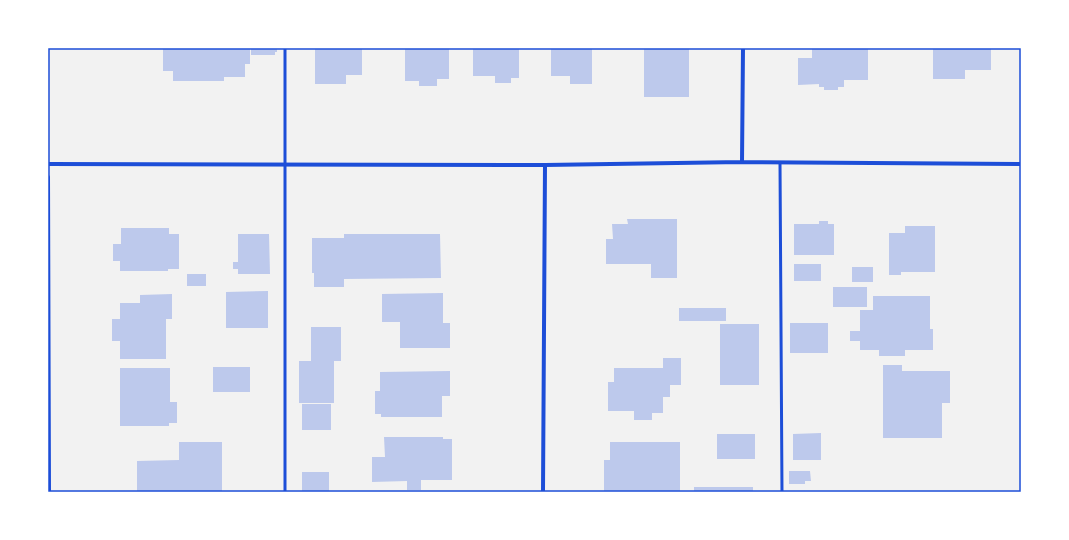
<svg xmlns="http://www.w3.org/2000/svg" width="1069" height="540" font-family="'IBM Plex Sans',sans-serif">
	<rect width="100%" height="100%" fill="#f2f2f2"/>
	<path fill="#bdc9ec" d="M 163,48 L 250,48 L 250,64 L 245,64 L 245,77 L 224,77 L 224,81 L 173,81 L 173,71 L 163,71 Z
		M 251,48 L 277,48 L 277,52 L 275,52 L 275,55 L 251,55 Z
		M 315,48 L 362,48 L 362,75 L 346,75 L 346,84 L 315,84 Z
		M 405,48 L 449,48 L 449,79 L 437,79 L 437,86 L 419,86 L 419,81 L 405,81 Z
		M 473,48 L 519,48 L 519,78 L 511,78 L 511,83 L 495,83 L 495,76 L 473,76 Z
		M 551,48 L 592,48 L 592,84 L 570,84 L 570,76 L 551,76 Z
		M 644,48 L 689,48 L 689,97 L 644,97 Z
		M 812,48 L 868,48 L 868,80 L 844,80 L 844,87 L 838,87 L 838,90 L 824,90 L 824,87 L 819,87 L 819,84 L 798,85 L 798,58 L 812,58 Z
		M 933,48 L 991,48 L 991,70 L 965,70 L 965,79 L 933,79 Z
		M 627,219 L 677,219 L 677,278 L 651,278 L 651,264 L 606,264 L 606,239 L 613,239 L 612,224 L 628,224 Z
		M 819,221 L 828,221 L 828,224 L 834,224 L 834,255 L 794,255 L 794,224 L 819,224 Z
		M 905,226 L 935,226 L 935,272 L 901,272 L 901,275 L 889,275 L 889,233 L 905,233 Z
		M 121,228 L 169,228 L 169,234 L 179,234 L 179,269 L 168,269 L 168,271 L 120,271 L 120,261 L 113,261 L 113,244 L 121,244 Z
		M 238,234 L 269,234 L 270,274 L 238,274 L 238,269 L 233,269 L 233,262 L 238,262 Z
		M 344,234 L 440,234 L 441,278 L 344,279 L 344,287 L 314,287 L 314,273 L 312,273 L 312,238 L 344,238 Z
		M 794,264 L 821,264 L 821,281 L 794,281 Z
		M 852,267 L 873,267 L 873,282 L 852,282 Z
		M 187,274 L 206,274 L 206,286 L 187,286 Z
		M 833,287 L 867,287 L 867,307 L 833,307 Z
		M 268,291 L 268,328 L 226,328 L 226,292 Z
		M 443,293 L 443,323 L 450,323 L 450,348 L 400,348 L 400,322 L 382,322 L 382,294 Z
		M 172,294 L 172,319 L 166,319 L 166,359 L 120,359 L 120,341 L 112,341 L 112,319 L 120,319 L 120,303 L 140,303 L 140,295 Z
		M 873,296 L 930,296 L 930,329 L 933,329 L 933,350 L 905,350 L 905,356 L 879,356 L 879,350 L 860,350 L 860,341 L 850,341 L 850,331 L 860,331 L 860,310 L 873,310 Z
		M 679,308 L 726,308 L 726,321 L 679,321 Z
		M 790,323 L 828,323 L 828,353 L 790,353 Z
		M 720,324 L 759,324 L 759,385 L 720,385 Z
		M 311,327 L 341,327 L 341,361 L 334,361 L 334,403 L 299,403 L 299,361 L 311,361 Z
		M 663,358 L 681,358 L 681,385 L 670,385 L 670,397 L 663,397 L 663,413 L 652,413 L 652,420 L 634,420 L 634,411 L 608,411 L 608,382 L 614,382 L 614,368 L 663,368 Z
		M 883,365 L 902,365 L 902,371 L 950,371 L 950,403 L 942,403 L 942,438 L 883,438 Z
		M 213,367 L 250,367 L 250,392 L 213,392 Z
		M 120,368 L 170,368 L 170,402 L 177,402 L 177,423 L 169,423 L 169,426 L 120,426 Z
		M 450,371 L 450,396 L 442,396 L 442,417 L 381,417 L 381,414 L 375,414 L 375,391 L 380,391 L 380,372 Z
		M 302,404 L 331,404 L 331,430 L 302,430 Z
		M 821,433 L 821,460 L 793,460 L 793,434 Z
		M 717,434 L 755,434 L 755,459 L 717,459 Z
		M 384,437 L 443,437 L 443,439 L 452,439 L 452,480 L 421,480 L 421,490 L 407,490 L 407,481 L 372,482 L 372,457 L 385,457 Z
		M 179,442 L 222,442 L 222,492 L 137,492 L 137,461 L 179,460 Z
		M 610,442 L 680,442 L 680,492 L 604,492 L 604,460 L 610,460 Z
		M 789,471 L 810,471 L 811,481 L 805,481 L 805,484 L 789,484 Z
		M 302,472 L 329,472 L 329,492 L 302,492 Z
		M 694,487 L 753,487 L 753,492 L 694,492 Z"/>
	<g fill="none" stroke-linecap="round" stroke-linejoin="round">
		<path stroke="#1d4ed8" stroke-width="3" d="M 780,163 L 782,492
			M 285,492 L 285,48"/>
		<path stroke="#1d4ed8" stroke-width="4" d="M 742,162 L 743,48
			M 48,164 L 545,165 L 742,162 L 1021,164
			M 48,177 L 49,492
			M 543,492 L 545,165"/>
	</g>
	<rect width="1069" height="540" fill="none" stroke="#ffffff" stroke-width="98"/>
	<rect x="49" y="49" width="971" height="442" fill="none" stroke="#1d4ed8" stroke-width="1.5"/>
</svg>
